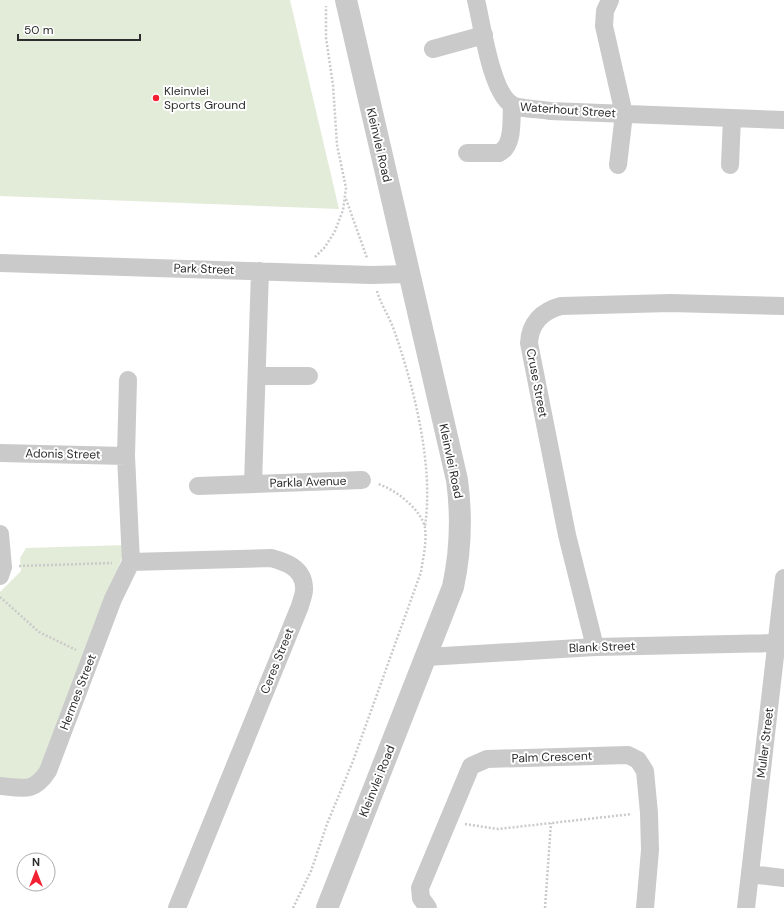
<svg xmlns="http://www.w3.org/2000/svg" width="784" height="908" font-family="'DM Sans',sans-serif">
	<rect width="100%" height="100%" fill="#fff"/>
	<path fill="#e3ecd9" d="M 0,0 L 290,0 L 339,209 L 0,196 Z
		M 127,545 L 40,769 C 30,783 16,780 0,779 L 0,592 L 21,571 L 20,558 L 26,548 Z"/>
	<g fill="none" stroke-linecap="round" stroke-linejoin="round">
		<path stroke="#cacaca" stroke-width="2.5" stroke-dasharray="2 2" stroke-linecap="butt" d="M 346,199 L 367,258
			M 315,257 L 325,247 L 335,231 L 343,210 L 346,188 L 337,145 L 333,85 L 326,38 L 326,6
			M 377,291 C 381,305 389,316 394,330 C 414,387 434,466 425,526
			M 19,566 L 112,563
			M 0,597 L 39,632 L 76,650
			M 465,824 L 498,829 L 632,814
			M 293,908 L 311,871 L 327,824 L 353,761 L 421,572 C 423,558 427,542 425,528 C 422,510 395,489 378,484
			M 545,908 L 551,823"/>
		<path stroke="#cacaca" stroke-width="18" d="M 476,0 C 482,24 491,91 511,104 C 517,109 541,109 550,111 L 784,120
			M 610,0 L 605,11 L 604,26 L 624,114 L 618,165
			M 433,49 L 484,35
			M 467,153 L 499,153 C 514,146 511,120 512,106
			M 730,165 L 732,118
			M 0,263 L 371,275 L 408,274
			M 257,376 L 309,376
			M 0,453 L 126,456
			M 253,484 L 260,271
			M 198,486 L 362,480
			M 0,534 L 3,567 L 0,576
			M 131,562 L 271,558 C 286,562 303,568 304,587 C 305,593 301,601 300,606 L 177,908
			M 595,647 L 567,535 L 529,343 C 530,323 542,311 561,306 L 670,303 L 784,306
			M 427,657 L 595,647 L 777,643
			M 0,786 C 23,788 34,793 48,771 L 113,599 L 131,562 L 126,456 L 128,380
			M 750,874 L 784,878
			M 428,908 L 421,898 L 420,888 L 471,766 L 487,759 L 628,755 L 638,760 L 645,771 L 649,813 L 650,850 L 645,908
			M 746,908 L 784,578"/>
		<path stroke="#cacaca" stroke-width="22" d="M 327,908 L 453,587 C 461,550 462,517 457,480 L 346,0"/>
	</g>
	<circle fill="#f22033" stroke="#fff" stroke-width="1.5" cx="156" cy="98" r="4"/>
	<g text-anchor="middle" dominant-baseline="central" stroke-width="4" stroke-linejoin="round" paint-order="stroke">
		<g font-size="12" fill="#2d2d2d" stroke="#fff" text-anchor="start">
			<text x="164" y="91">Kleinvlei<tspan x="164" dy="14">Sports Ground</tspan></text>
		</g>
		<g font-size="12" fill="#2d2d2d" stroke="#fff">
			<text transform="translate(568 110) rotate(4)">Waterhout Street</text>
			<text transform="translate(379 145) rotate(77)">Kleinvlei Road</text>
			<text transform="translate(204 269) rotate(2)">Park Street</text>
			<text transform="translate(537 383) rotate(79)">Cruse Street</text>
			<text transform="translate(63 454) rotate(1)">Adonis Street</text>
			<text transform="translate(451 461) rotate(78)">Kleinvlei Road</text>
			<text transform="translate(308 482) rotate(-2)">Parkla Avenue</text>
			<text transform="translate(602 647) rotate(-2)">Blank Street</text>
			<text transform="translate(277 661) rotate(-68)">Ceres Street</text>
			<text transform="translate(78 692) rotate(-69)">Hermes Street</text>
			<text transform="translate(765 743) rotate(-83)">Muller Street</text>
			<text transform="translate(552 757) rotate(-2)">Palm Crescent</text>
			<text transform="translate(377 781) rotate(-68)">Kleinvlei Road</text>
		</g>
	</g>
	<g transform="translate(36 872)"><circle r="19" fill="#ffffff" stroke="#ababab"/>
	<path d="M0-3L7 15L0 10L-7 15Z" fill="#f22033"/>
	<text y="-6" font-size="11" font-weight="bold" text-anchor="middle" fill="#2d2d2d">N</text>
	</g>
	<path d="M18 34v6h122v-6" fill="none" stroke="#2d2d2d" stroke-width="2"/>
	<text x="24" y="34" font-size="12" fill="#2d2d2d" stroke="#ffffff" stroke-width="3" paint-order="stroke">50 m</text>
</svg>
